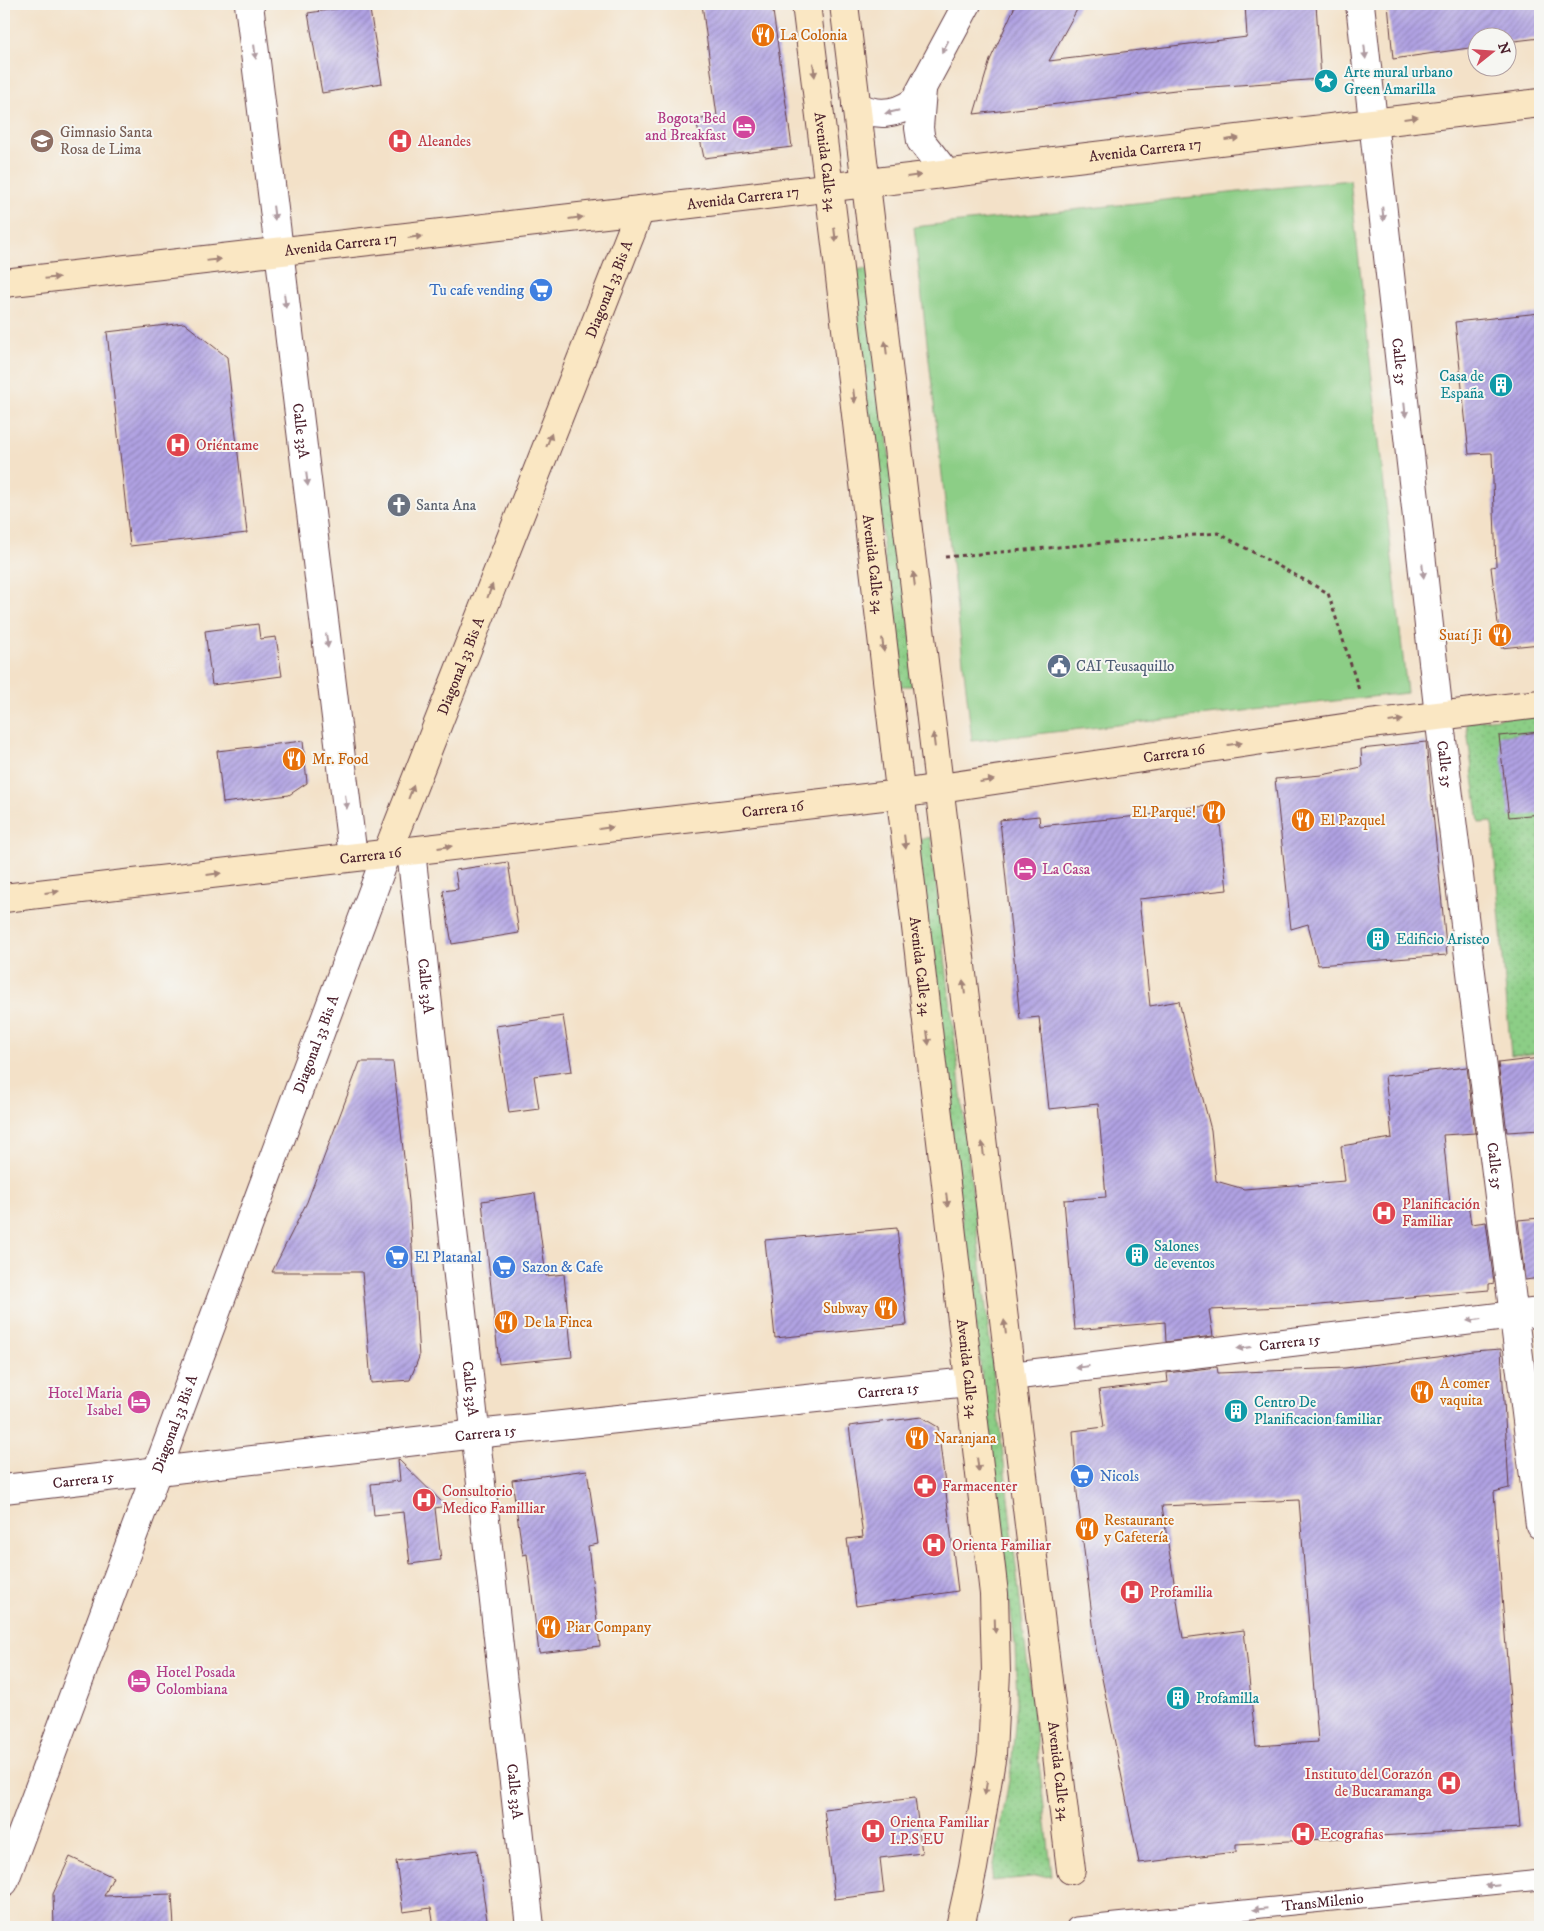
<svg xmlns="http://www.w3.org/2000/svg" width="1544" height="1931" font-family="'IM FELL DW Pica',serif">
	<defs>
		<pattern id="grass-dots" width="8" height="8" patternUnits="userSpaceOnUse" patternTransform="scale(1.25)"><rect width="8" height="8" fill="#8cce86"/><path d="M2 2h.1M6 6h.1" fill="none" stroke="#7ab074" stroke-width="1.8" stroke-linecap="round"/></pattern>
		<pattern id="building-hatch" width="6" height="6" patternUnits="userSpaceOnUse" patternTransform="scale(1.25)"><rect width="6" height="6" fill="#b0a2e3"/><path d="M-1 1l2-2M0 6l6-6M5 7l2-2" fill="none" stroke="#9183b8"/></pattern>
	</defs>
	<rect width="100%" height="100%" fill="#f6f6f2"/>
	<filter id="ink" filterUnits="userSpaceOnUse"><feTurbulence type="fractalNoise" baseFrequency=".02" numOctaves="2"/><feDisplacementMap in="SourceGraphic" scale="10" xChannelSelector="R" yChannelSelector="G"/><feConvolveMatrix kernelMatrix="1 2 1 2 8 2 1 2 1" color-interpolation-filters="sRGB"/></filter>
	<filter id="wash" filterUnits="userSpaceOnUse"><feTurbulence type="fractalNoise" baseFrequency=".0096" numOctaves="4" result="noise"/><feDisplacementMap in="SourceGraphic" scale="20" xChannelSelector="R" yChannelSelector="G"/><feGaussianBlur stdDeviation="1.12" result="paint"/><feColorMatrix in="noise" values="0 0 0 0 0 0 0 0 0 0 0 0 0 0 0 0 0 1.4 0 .05"/><feComposite in="paint" operator="in"/></filter>
	<g filter="url(#wash)">
		<rect width="100%" height="100%" fill="#f3e1c8"/>
		<path fill="url(#grass-dots)" stroke="#6b7658" d="M 867,268 L 917,686 L 899,686 L 852,271 Z
			M 1540,713 L 1540,732 L 1500,736 L 1509,814 L 1540,812 L 1540,935 L 1536,938 L 1540,987 L 1540,1053 L 1511,1056 L 1492,822 L 1479,823 L 1466,722 Z
			M 931,837 L 1052,1875 L 991,1881 L 1011,1769 L 1017,1702 L 1015,1645 L 915,841 Z"/>
		<path fill="#8cce86" stroke="#6b7658" d="M 1350,180 L 1407,693 L 972,741 L 914,227 Z"/>
		<g id="blocks">
			<path fill="url(#building-hatch)" fill-rule="evenodd" d="M 369,4 L 382,83 L 322,93 L 308,13 Z
				M 702,4 L 772,4 L 792,147 L 704,158 L 696,120 L 717,116 Z
				M 1016,4 L 1080,4 L 1049,61 L 1247,37 L 1245,4 L 1316,4 L 1321,79 L 1184,89 L 974,114 L 990,60 Z
				M 1388,4 L 1540,4 L 1540,38 L 1506,42 L 1506,38 L 1476,38 L 1476,47 L 1393,59 Z
				M 1540,313 L 1540,644 L 1501,648 L 1491,567 L 1496,566 L 1492,453 L 1469,454 L 1455,322 Z
				M 184,323 L 227,357 L 247,533 L 130,546 L 107,332 Z
				M 258,624 L 260,639 L 276,637 L 282,676 L 212,685 L 205,631 Z
				M 1540,732 L 1540,814 L 1509,817 L 1499,736 Z
				M 303,741 L 307,783 L 289,795 L 223,803 L 217,751 Z
				M 1426,742 L 1447,955 L 1318,965 L 1308,924 L 1291,929 L 1275,779 L 1322,775 L 1362,767 L 1361,749 Z
				M 1218,805 L 1227,890 L 1139,899 L 1150,1006 L 1179,1001 L 1189,1045 L 1211,1130 L 1216,1181 L 1244,1189 L 1345,1181 L 1341,1146 L 1392,1138 L 1385,1076 L 1467,1067 L 1475,1133 L 1443,1135 L 1450,1204 L 1468,1203 L 1471,1224 L 1486,1222 L 1494,1283 L 1489,1284 L 1489,1290 L 1308,1306 L 1209,1310 L 1213,1336 L 1166,1342 L 1165,1322 L 1075,1330 L 1064,1200 L 1106,1197 L 1098,1104 L 1049,1109 L 1039,1017 L 1020,1019 L 1000,820 L 1039,816 L 1040,826 L 1158,814 L 1158,811 Z
				M 508,862 L 519,933 L 452,944 L 443,891 L 458,889 L 455,870 Z
				M 563,1016 L 572,1071 L 534,1076 L 539,1109 L 509,1113 L 496,1026 Z
				M 1540,1058 L 1540,1130 L 1507,1132 L 1498,1063 Z
				M 360,1062 L 393,1062 L 409,1201 L 419,1357 L 410,1380 L 371,1383 L 362,1272 L 272,1272 L 307,1202 Z
				M 535,1193 L 546,1276 L 564,1274 L 572,1357 L 499,1364 L 482,1201 Z
				M 1540,1218 L 1540,1278 L 1525,1280 L 1518,1220 Z
				M 897,1228 L 907,1325 L 775,1338 L 765,1240 Z
				M 1501,1349 L 1509,1488 L 1494,1492 L 1520,1828 L 1236,1844 L 1236,1852 L 1139,1863 L 1096,1648 L 1077,1493 L 1073,1431 L 1104,1427 L 1099,1390 L 1168,1382 L 1167,1373 L 1217,1367 L 1218,1373 L 1345,1368 L 1438,1357 L 1473,1351 ZM 1299,1500 L 1318,1742 L 1256,1746 L 1244,1630 L 1183,1638 L 1162,1506 Z
				M 921,1417 L 938,1427 L 958,1591 L 856,1606 L 847,1539 L 863,1537 L 849,1426 Z
				M 398,1459 L 446,1506 L 435,1508 L 441,1560 L 410,1564 L 404,1512 L 374,1515 L 371,1484 L 400,1481 Z
				M 587,1470 L 598,1544 L 588,1546 L 600,1646 L 539,1653 L 527,1554 L 523,1555 L 512,1480 Z
				M 915,1798 L 922,1853 L 880,1858 L 884,1893 L 835,1899 L 824,1809 Z
				M 477,1850 L 488,1927 L 434,1927 L 431,1908 L 403,1912 L 396,1861 Z
				M 70,1857 L 113,1877 L 104,1896 L 172,1894 L 174,1927 L 54,1927 L 53,1894 Z"/>
		</g>
	</g>
	<g filter="url(#ink)">
		<use href="#blocks" fill-opacity="0" stroke="#633c43" stroke-width="1"/>
		<g fill="none" stroke-linecap="round" stroke-linejoin="round">
			<g stroke="#633c43" stroke-width="21">
				<g id="lane">
					<path id="s1" d="M 1076,1927 L 1540,1880"/>
				</g>
			</g>
			<g stroke="#633c43" stroke-width="30">
				<g id="street">
					<path id="s2" d="M 249,4 L 353,857"/>
					<path id="s3" d="M 1360,4 L 1439,716 L 1540,1525"/>
					<path d="M 922,90 L 919,128 L 921,141 L 946,173"/>
					<path d="M 856,105 C 876,117 896,115 915,101 L 967,4"/>
					<path id="s4" d="M 411,851 L 530,1927"/>
					<path id="s5" d="M 1011,1376 L 1540,1312"/>
					<path id="s6" d="M 4,1489 L 476,1434 L 968,1382"/>
					<path id="s7" d="M 4,1882 L 387,853"/>
				</g>
			</g>
			<g stroke="#633c43" stroke-width="30">
				<g id="secondary">
					<path id="s8" d="M 806,4 L 837,252 L 994,1594 L 996,1672 L 992,1754 L 973,1868 L 960,1927"/>
					<path id="s9" d="M 844,4 L 1071,1870"/>
					<path id="s10" d="M 4,283 L 640,210 L 1540,103"/>
					<path id="s11" d="M 387,853 L 640,210"/>
					<path id="s12" d="M 4,898 L 900,794 L 1370,724 L 1540,704"/>
				</g>
			</g>
			<path stroke="#633c43" stroke-width="3" stroke-dasharray="4 4" stroke-linecap="butt" d="M 945,557 L 1218,533 L 1328,593 L 1359,690"/>
			<use href="#lane" stroke="#fff" stroke-width="19"/>
			<use href="#street" stroke="#fff" stroke-width="28"/>
			<use href="#secondary" stroke="#fae7c3" stroke-width="28"/>
		</g>
		<defs><path id="oneway-solid" d="M-6-.8H1V-3.2L6.5 0L1 3.2V.8H-6Z" transform="scale(1.25)"/></defs>
		<g fill="#ae9aa0">
			<use href="#oneway-solid" transform="translate(945 47) rotate(117)"/>
			<use href="#oneway-solid" transform="translate(255 52) rotate(83)"/>
			<use href="#oneway-solid" transform="translate(1365 52) rotate(84)"/>
			<use href="#oneway-solid" transform="translate(892 112) rotate(167)"/>
			<use href="#oneway-solid" transform="translate(274 213) rotate(83)"/>
			<use href="#oneway-solid" transform="translate(1383 214) rotate(84)"/>
			<use href="#oneway-solid" transform="translate(285 301) rotate(83)"/>
			<use href="#oneway-solid" transform="translate(1405 410) rotate(84)"/>
			<use href="#oneway-solid" transform="translate(307 479) rotate(83)"/>
			<use href="#oneway-solid" transform="translate(1423 571) rotate(84)"/>
			<use href="#oneway-solid" transform="translate(327 641) rotate(83)"/>
			<use href="#oneway-solid" transform="translate(346 802) rotate(83)"/>
			<use href="#oneway-solid" transform="translate(1474 1320) rotate(173)"/>
			<use href="#oneway-solid" transform="translate(1244 1348) rotate(173)"/>
			<use href="#oneway-solid" transform="translate(1082 1367) rotate(173)"/>
			<use href="#oneway-solid" transform="translate(1492 1885) rotate(174)"/>
			<use href="#oneway-solid" transform="translate(1260 1909) rotate(174)"/>
		</g>
		<g fill="#a28377">
			<use href="#oneway-solid" transform="translate(814 70) rotate(83)"/>
			<use href="#oneway-solid" transform="translate(1411 118) rotate(-7)"/>
			<use href="#oneway-solid" transform="translate(1232 139) rotate(-7)"/>
			<use href="#oneway-solid" transform="translate(914 176) rotate(-7)"/>
			<use href="#oneway-solid" transform="translate(576 218) rotate(-7)"/>
			<use href="#oneway-solid" transform="translate(835 235) rotate(83)"/>
			<use href="#oneway-solid" transform="translate(415 237) rotate(-7)"/>
			<use href="#oneway-solid" transform="translate(214 260) rotate(-6)"/>
			<use href="#oneway-solid" transform="translate(52 278) rotate(-6)"/>
			<use href="#oneway-solid" transform="translate(886 348) rotate(-97)"/>
			<use href="#oneway-solid" transform="translate(854 396) rotate(83)"/>
			<use href="#oneway-solid" transform="translate(549 440) rotate(-69)"/>
			<use href="#oneway-solid" transform="translate(914 579) rotate(-97)"/>
			<use href="#oneway-solid" transform="translate(490 591) rotate(-69)"/>
			<use href="#oneway-solid" transform="translate(883 645) rotate(83)"/>
			<use href="#oneway-solid" transform="translate(1396 721) rotate(-7)"/>
			<use href="#oneway-solid" transform="translate(934 740) rotate(-97)"/>
			<use href="#oneway-solid" transform="translate(1235 744) rotate(-8)"/>
			<use href="#oneway-solid" transform="translate(987 781) rotate(-8)"/>
			<use href="#oneway-solid" transform="translate(411 792) rotate(-69)"/>
			<use href="#oneway-solid" transform="translate(606 828) rotate(-7)"/>
			<use href="#oneway-solid" transform="translate(905 842) rotate(83)"/>
			<use href="#oneway-solid" transform="translate(445 847) rotate(-7)"/>
			<use href="#oneway-solid" transform="translate(214 874) rotate(-7)"/>
			<use href="#oneway-solid" transform="translate(52 892) rotate(-7)"/>
			<use href="#oneway-solid" transform="translate(964 987) rotate(-97)"/>
			<use href="#oneway-solid" transform="translate(928 1038) rotate(83)"/>
			<use href="#oneway-solid" transform="translate(983 1149) rotate(-97)"/>
			<use href="#oneway-solid" transform="translate(947 1200) rotate(83)"/>
			<use href="#oneway-solid" transform="translate(1005 1327) rotate(-97)"/>
			<use href="#oneway-solid" transform="translate(978 1465) rotate(83)"/>
			<use href="#oneway-solid" transform="translate(995 1626) rotate(88)"/>
			<use href="#oneway-solid" transform="translate(986 1788) rotate(99)"/>
		</g>
	</g>
	<defs>
		<g id="restaurant-disc" transform="scale(1.25)"><circle r="9.5" fill="#e8710a" stroke="#f6f6f2"/><path d="M-5-6h1v4h1v-4h1v4h1v-4h1v5L-1.5 .5V6h-2V.5L-5-1ZM5-6V6H3V1.5H1.5Q1.5-4 5-6Z" fill="#fff"/></g>
		<g id="sight-disc" transform="scale(1.25)"><circle r="9.5" fill="#0f9aa8" stroke="#f6f6f2"/><path d="M0-6L1.8-2.2L6-1.7L2.9 1.2L3.7 5.4L0 3.3L-3.7 5.4L-2.9 1.2L-6-1.7L-1.8-2.2Z" fill="#fff"/></g>
		<g id="hotel-disc" transform="scale(1.25)"><circle r="9.5" fill="#d1479c" stroke="#f6f6f2"/><path d="M-6-4.5h1.5V1H6V5H4.5V3h-9V5H-6ZM-4 0a1.8 1.8 0 1 1 3.6 0ZM.5 0V-2.5h3Q6-2.5 6 0Z" fill="#fff"/></g>
		<g id="school-disc" transform="scale(1.25)"><circle r="9.5" fill="#8d6e63" stroke="#f6f6f2"/><path d="M0-5L7-2L0 1L-7-2ZM-4 1L0 2.5L4 1V4Q0 6-4 4Z" fill="#fff"/></g>
		<g id="hospital-disc" transform="scale(1.25)"><circle r="9.5" fill="#e0444e" stroke="#f6f6f2"/><path d="M-5-5h3v3.5h4V-5h3V5h-3V1.5h-4V5h-3Z" fill="#fff"/></g>
		<g id="supermarket-disc" transform="scale(1.25)"><circle r="9.5" fill="#3f7fe0" stroke="#f6f6f2"/><path d="M-6-5.5h2.5l.6 2H6L4.5 2H-2.5L-4.4-4H-6ZM-1.5 3.2a1.3 1.3 0 1 0 .1 0ZM3 3.2a1.3 1.3 0 1 0 .1 0Z" fill="#fff"/></g>
		<g id="building-disc" transform="scale(1.25)"><circle r="9.5" fill="#0f9aa8" stroke="#f6f6f2"/><path d="M-4-6H4V6H1V3H-1V6H-4ZM-2.5-4.3h1.7v1.8h-1.7ZM.8-4.3h1.7v1.8H.8ZM-2.5-1h1.7V.8h-1.7ZM.8-1h1.7V.8H.8Z" fill="#fff"/></g>
		<g id="church-disc" transform="scale(1.25)"><circle r="9.5" fill="#6b7280" stroke="#f6f6f2"/><path d="M-1.2-6h2.4v3.5h3.3v2.4h-3.3V6h-2.4V-.1h-3.3v-2.4h3.3Z" fill="#fff"/></g>
		<g id="civic-disc" transform="scale(1.25)"><circle r="9.5" fill="#5c6f8a" stroke="#f6f6f2"/><path d="M-.6-6.5H3V-4.5H.6V-3L4-1V1h2V6H-6V1h2V-1L-.6-3ZM-1.2 2.5V6h2.4V2.5Z" fill="#fff"/></g>
		<g id="pharmacy-disc" transform="scale(1.25)"><circle r="9.5" fill="#e0444e" stroke="#f6f6f2"/><path d="M-2-6h4v4h4v4h-4v4h-4v-4h-4v-4h4Z" fill="#fff"/></g>
	</defs>
	<g fill-rule="evenodd">
		<use href="#restaurant-disc" x="763" y="35"/>
		<use href="#sight-disc" x="1326" y="81"/>
		<use href="#hotel-disc" x="744" y="127"/>
		<use href="#school-disc" x="42" y="141"/>
		<use href="#hospital-disc" x="400" y="141"/>
		<use href="#supermarket-disc" x="541" y="290"/>
		<use href="#building-disc" x="1501" y="385"/>
		<use href="#hospital-disc" x="178" y="445"/>
		<use href="#church-disc" x="399" y="505"/>
		<use href="#restaurant-disc" x="1500" y="635"/>
		<use href="#civic-disc" x="1059" y="666"/>
		<use href="#restaurant-disc" x="294" y="759"/>
		<use href="#restaurant-disc" x="1214" y="812"/>
		<use href="#restaurant-disc" x="1303" y="820"/>
		<use href="#hotel-disc" x="1025" y="869"/>
		<use href="#building-disc" x="1378" y="939"/>
		<use href="#hospital-disc" x="1384" y="1213"/>
		<use href="#building-disc" x="1137" y="1255"/>
		<use href="#supermarket-disc" x="397" y="1257"/>
		<use href="#supermarket-disc" x="504" y="1267"/>
		<use href="#restaurant-disc" x="886" y="1308"/>
		<use href="#restaurant-disc" x="506" y="1322"/>
		<use href="#restaurant-disc" x="1422" y="1392"/>
		<use href="#hotel-disc" x="139" y="1402"/>
		<use href="#building-disc" x="1236" y="1411"/>
		<use href="#restaurant-disc" x="917" y="1438"/>
		<use href="#supermarket-disc" x="1082" y="1476"/>
		<use href="#pharmacy-disc" x="925" y="1486"/>
		<use href="#hospital-disc" x="424" y="1500"/>
		<use href="#restaurant-disc" x="1087" y="1529"/>
		<use href="#hospital-disc" x="934" y="1545"/>
		<use href="#hospital-disc" x="1132" y="1592"/>
		<use href="#restaurant-disc" x="549" y="1627"/>
		<use href="#hotel-disc" x="139" y="1681"/>
		<use href="#building-disc" x="1178" y="1698"/>
		<use href="#hospital-disc" x="1449" y="1783"/>
		<use href="#hospital-disc" x="873" y="1831"/>
		<use href="#hospital-disc" x="1303" y="1834"/>
	</g>
	<g text-anchor="middle" dominant-baseline="central" stroke-width="4" stroke-linejoin="round" paint-order="stroke">
		<g font-size="15" fill="#c56008" stroke="#f6f6f2" text-anchor="start">
			<text x="780" y="35">La Colonia</text>
			<text x="1482" y="635" text-anchor="end">Suatí Ji</text>
			<text x="312" y="759">Mr. Food</text>
			<text x="1196" y="812" text-anchor="end">El Parque!</text>
			<text x="1320" y="820">El Pazquel</text>
			<text x="868" y="1308" text-anchor="end">Subway</text>
			<text x="524" y="1322">De la Finca</text>
			<text x="1440" y="1383">A comer<tspan x="1440" dy="17">vaquita</tspan></text>
			<text x="934" y="1438">Naranjana</text>
			<text x="1104" y="1520">Restaurante<tspan x="1104" dy="17">y Cafetería</tspan></text>
			<text x="566" y="1627">Piar Company</text>
		</g>
		<g font-size="15" fill="#0d838f" stroke="#f6f6f2" text-anchor="start">
			<text x="1344" y="72">Arte mural urbano<tspan x="1344" dy="17">Green Amarilla</tspan></text>
			<text x="1484" y="376" text-anchor="end">Casa de<tspan x="1484" dy="17">España</tspan></text>
			<text x="1396" y="939">Edificio Aristeo</text>
			<text x="1154" y="1246">Salones<tspan x="1154" dy="17">de eventos</tspan></text>
			<text x="1254" y="1402">Centro De<tspan x="1254" dy="17">Planificacion familiar</tspan></text>
			<text x="1196" y="1698">Profamilla</text>
		</g>
		<g font-size="15" fill="#b23c85" stroke="#f6f6f2" text-anchor="end">
			<text x="726" y="118">Bogota Bed<tspan x="726" dy="17">and Breakfast</tspan></text>
			<text x="1042" y="869" text-anchor="start">La Casa</text>
			<text x="122" y="1393">Hotel Maria<tspan x="122" dy="17">Isabel</tspan></text>
			<text x="156" y="1672" text-anchor="start">Hotel Posada<tspan x="156" dy="17">Colombiana</tspan></text>
		</g>
		<g font-size="15" fill="#785e54" stroke="#f6f6f2" text-anchor="start">
			<text x="60" y="132">Gimnasio Santa<tspan x="60" dy="17">Rosa de Lima</tspan></text>
		</g>
		<g font-size="15" fill="#be3a42" stroke="#f6f6f2" text-anchor="start">
			<text x="418" y="141">Aleandes</text>
			<text x="196" y="445">Oriéntame</text>
			<text x="1402" y="1204">Planificación<tspan x="1402" dy="17">Familiar</tspan></text>
			<text x="942" y="1486">Farmacenter</text>
			<text x="442" y="1491">Consultorio<tspan x="442" dy="17">Medico Familliar</tspan></text>
			<text x="952" y="1545">Orienta Familiar</text>
			<text x="1150" y="1592">Profamilia</text>
			<text x="1432" y="1774" text-anchor="end">Instituto del Corazón<tspan x="1432" dy="17">de Bucaramanga</tspan></text>
			<text x="890" y="1822">Orienta Familiar<tspan x="890" dy="17">I.P.S EU</tspan></text>
			<text x="1320" y="1834">Ecografias</text>
		</g>
		<g font-size="15" fill="#4a1f2b" stroke="#f6f6f2">
			<text stroke="none"><textPath href="#s10" startOffset="1149">Avenida Carrera 17</textPath></text>
			<text stroke="none"><textPath href="#s8" startOffset="159">Avenida Calle 34</textPath></text>
			<text stroke="none"><textPath href="#s10" startOffset="744">Avenida Carrera 17</textPath></text>
			<text stroke="none"><textPath href="#s10" startOffset="339">Avenida Carrera 17</textPath></text>
			<text stroke="none"><textPath href="#s11" startOffset="606">Diagonal 33 Bis A</textPath></text>
			<text stroke="none"><textPath href="#s3" startOffset="360">Calle 35</textPath></text>
			<text stroke="none"><textPath href="#s2" startOffset="430">Calle 33A</textPath></text>
			<text stroke="none"><textPath href="#s8" startOffset="564">Avenida Calle 34</textPath></text>
			<text stroke="none"><textPath href="#s11" startOffset="201">Diagonal 33 Bis A</textPath></text>
			<text stroke="none"><textPath href="#s12" startOffset="1179">Carrera 16</textPath></text>
			<text stroke="none"><textPath href="#s3" startOffset="765">Calle 35</textPath></text>
			<text stroke="none"><textPath href="#s12" startOffset="774">Carrera 16</textPath></text>
			<text stroke="none"><textPath href="#s12" startOffset="369">Carrera 16</textPath></text>
			<text stroke="none"><textPath href="#s8" startOffset="969">Avenida Calle 34</textPath></text>
			<text stroke="none"><textPath href="#s4" startOffset="136">Calle 33A</textPath></text>
			<text stroke="none"><textPath href="#s7" startOffset="894">Diagonal 33 Bis A</textPath></text>
			<text stroke="none"><textPath href="#s3" startOffset="1170">Calle 35</textPath></text>
			<text stroke="none"><textPath href="#s5" startOffset="281">Carrera 15</textPath></text>
			<text stroke="none"><textPath href="#s8" startOffset="1374">Avenida Calle 34</textPath></text>
			<text stroke="none"><textPath href="#s4" startOffset="541">Calle 33A</textPath></text>
			<text stroke="none"><textPath href="#s6" startOffset="890">Carrera 15</textPath></text>
			<text stroke="none"><textPath href="#s7" startOffset="489">Diagonal 33 Bis A</textPath></text>
			<text stroke="none"><textPath href="#s6" startOffset="485">Carrera 15</textPath></text>
			<text stroke="none"><textPath href="#s6" startOffset="80">Carrera 15</textPath></text>
			<text stroke="none"><textPath href="#s9" startOffset="1780">Avenida Calle 34</textPath></text>
			<text stroke="none"><textPath href="#s4" startOffset="946">Calle 33A</textPath></text>
			<text stroke="none"><textPath href="#s1" startOffset="248">TransMilenio</textPath></text>
		</g>
		<g font-size="15" fill="#366cbe" stroke="#f6f6f2" text-anchor="start">
			<text x="524" y="290" text-anchor="end">Tu cafe vending</text>
			<text x="414" y="1257">El Platanal</text>
			<text x="522" y="1267">Sazon &amp; Cafe</text>
			<text x="1100" y="1476">Nicols</text>
		</g>
		<g font-size="15" fill="#5b616d" stroke="#f6f6f2" text-anchor="start">
			<text x="416" y="505">Santa Ana</text>
		</g>
		<g font-size="15" fill="#4e5e75" stroke="#f6f6f2" text-anchor="start">
			<text x="1076" y="666">CAI Teusaquillo</text>
		</g>
	</g>
	<rect width="1544" height="1931" fill="none" stroke="#f6f6f2" stroke-width="20"/>
	<g transform="translate(1492 52) rotate(73)"><circle r="24" fill="#f6f6f2" stroke="#b1a0a2"/>
	<path d="M0-4L9 19L0 12L-9 19Z" fill="#d1495b"/>
	<text y="-8" font-size="14" font-weight="bold" text-anchor="middle" fill="#4a1f2b">N</text>
	</g>
</svg>
